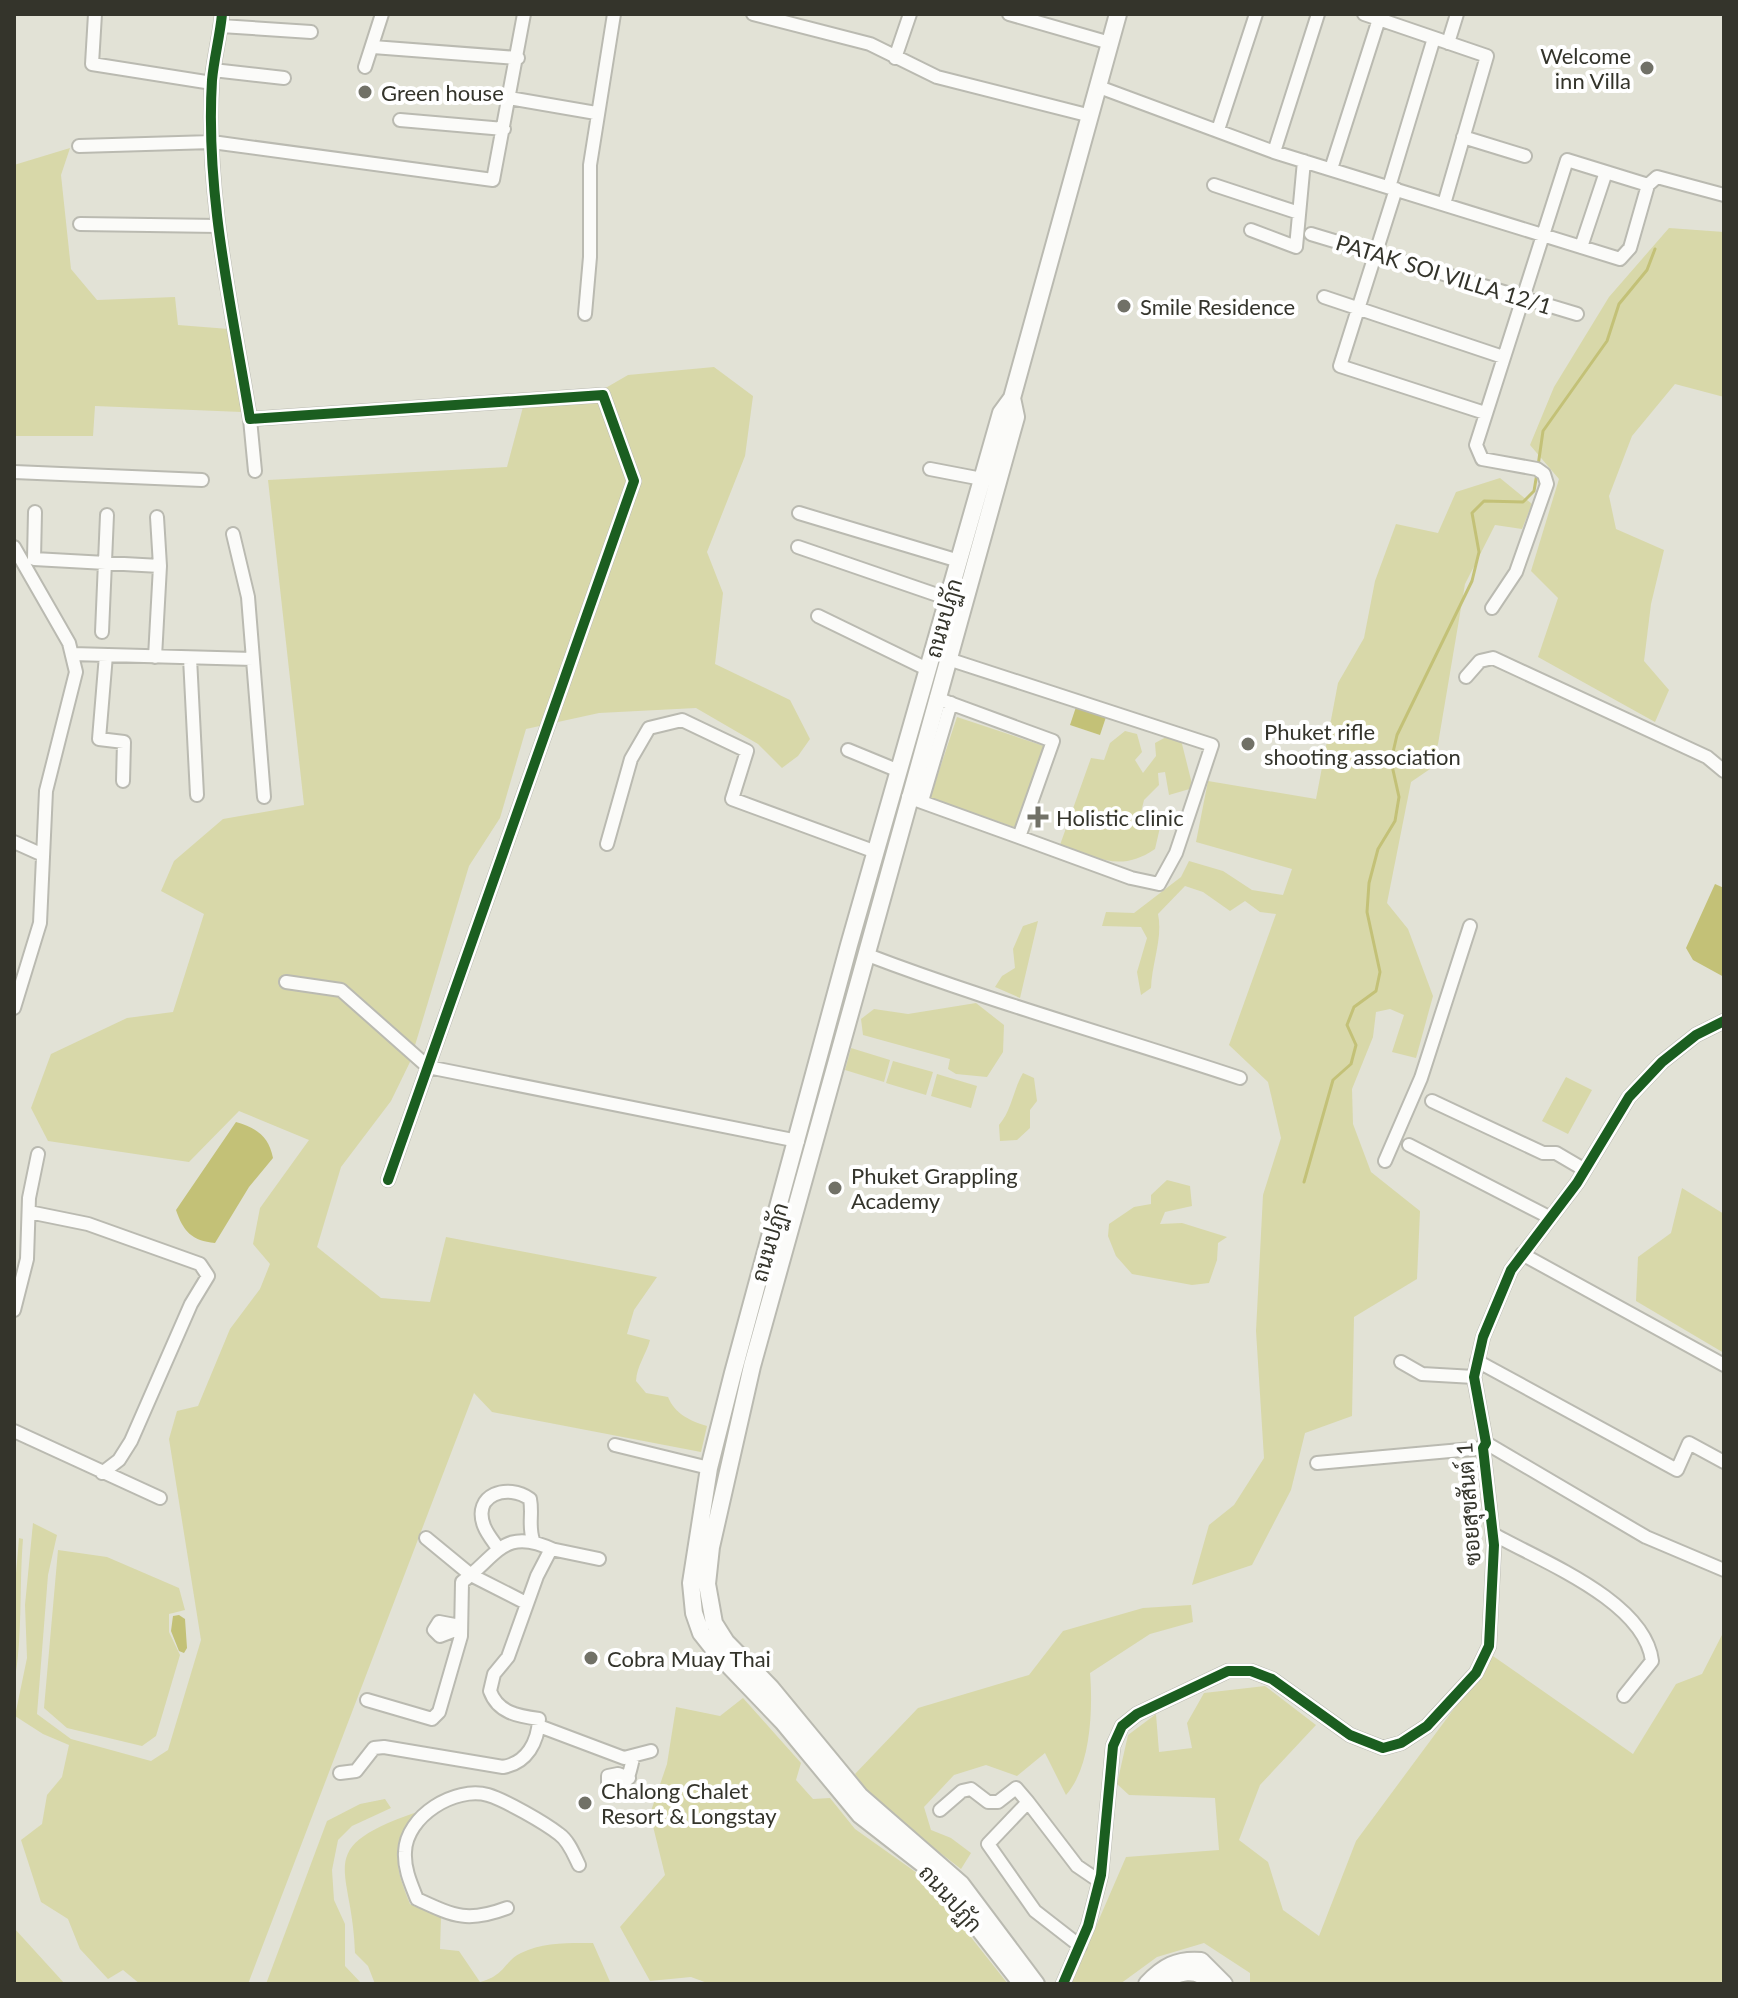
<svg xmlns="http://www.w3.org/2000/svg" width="1738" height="1998" font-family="Lato,Sarabun,sans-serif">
	<rect width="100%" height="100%" fill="#e2e2d6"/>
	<path fill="#d8d8a9" d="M 70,148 L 61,175 L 71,269 L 97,300 L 175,297 L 178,325 L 229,329 L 242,412 L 95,406 L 93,436 L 14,436 L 14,165 Z
		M 1669,228 L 1724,232 L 1724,397 L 1675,384 L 1632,436 L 1609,496 L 1616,529 L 1664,550 L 1651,604 L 1644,661 L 1669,690 L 1655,722 L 1538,657 L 1558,598 L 1531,571 L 1559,479 L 1530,445 L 1554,387 L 1609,297 Z
		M 714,367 L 753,396 L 745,456 L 707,552 L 723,593 L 715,664 L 790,700 L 810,739 L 798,756 L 782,768 L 758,744 L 696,708 L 599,713 L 526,729 L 500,818 L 469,866 L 410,1062 L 391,1101 L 341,1167 L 317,1247 L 381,1298 L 430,1302 L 446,1237 L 657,1277 L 634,1310 L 627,1334 L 650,1340 C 646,1355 637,1365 636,1381 L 646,1393 L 668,1397 C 675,1414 690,1421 707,1426 L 701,1452 L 492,1412 L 474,1393 L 248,1984 L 140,1984 L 123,1970 L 108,1979 L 80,1949 L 68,1919 L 41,1902 L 21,1840 L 42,1824 L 47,1795 L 62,1777 L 69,1745 L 43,1734 L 15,1716 L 27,1658 L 25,1605 L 33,1523 L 57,1535 L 48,1575 L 37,1714 L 71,1739 L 151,1761 L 168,1750 L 201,1640 L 169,1439 L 177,1411 L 198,1406 L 230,1329 L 260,1289 L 270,1264 L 253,1244 L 260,1208 L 309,1140 L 239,1111 L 189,1162 L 48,1141 L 31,1108 L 51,1054 L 127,1018 L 173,1012 L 204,914 L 161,891 L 174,861 L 223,819 L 304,805 L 268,480 L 507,467 L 523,407 L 578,404 L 628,375 Z
		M 1500,478 L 1532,504 L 1522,529 L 1495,525 L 1465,584 L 1438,744 L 1430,769 L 1411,782 L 1387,903 L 1408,929 L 1433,996 L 1416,1058 L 1392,1052 L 1404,1015 L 1390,1009 L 1376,1012 L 1373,1037 L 1352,1089 L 1353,1124 L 1371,1172 L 1420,1211 L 1417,1279 L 1354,1317 L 1352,1416 L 1305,1433 L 1291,1490 L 1252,1565 L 1192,1585 L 1209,1525 L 1234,1505 L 1264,1458 L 1256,1331 L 1263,1195 L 1281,1138 L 1268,1082 L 1229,1045 L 1276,914 L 1260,912 L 1245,901 L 1230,911 L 1203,892 L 1185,886 L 1158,914 C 1163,938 1152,962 1151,988 L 1141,995 L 1137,972 L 1147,938 L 1141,927 L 1102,926 L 1106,912 L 1134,913 L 1181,877 L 1189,861 L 1223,871 L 1252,890 L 1283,895 L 1292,869 L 1196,842 L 1208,781 L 1316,799 L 1338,683 L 1364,638 L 1375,581 L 1396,524 L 1438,533 L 1456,492 Z
		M 957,717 L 1044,746 L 1017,828 L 930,798 Z
		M 1125,731 L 1137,734 L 1142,752 L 1135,760 L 1143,773 L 1156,756 L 1155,743 L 1168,736 L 1181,740 L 1193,788 L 1169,795 L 1165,772 L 1158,773 L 1159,785 L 1144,800 L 1141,812 L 1161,823 L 1155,849 C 1118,874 1098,856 1060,845 L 1091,758 L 1104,760 L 1110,743 Z
		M 1038,921 L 1020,998 L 995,987 L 1002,976 L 1015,968 L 1013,949 L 1023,926 Z
		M 976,1003 L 1004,1025 L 1003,1052 L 987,1077 L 956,1074 L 948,1069 L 950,1059 L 863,1035 L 861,1019 L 874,1009 L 908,1014 Z
		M 851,1048 L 890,1060 L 884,1082 L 845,1070 Z
		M 893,1061 L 933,1072 L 926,1095 L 886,1083 Z
		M 1023,1073 L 1034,1078 L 1037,1101 L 1030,1110 L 1030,1128 L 1017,1140 L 1000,1141 L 999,1125 C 1012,1110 1013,1090 1023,1073 Z
		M 937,1074 L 977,1086 L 971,1108 L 931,1096 Z
		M 1566,1077 L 1592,1090 L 1568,1134 L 1542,1121 Z
		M 1167,1180 L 1190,1186 L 1192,1206 L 1165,1212 L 1160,1224 L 1182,1223 L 1227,1237 L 1218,1243 L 1217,1260 L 1209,1283 L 1192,1285 L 1132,1274 L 1116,1256 L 1108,1236 L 1109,1224 L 1134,1207 L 1151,1204 L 1151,1195 Z
		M 1682,1188 L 1724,1214 L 1724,1353 L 1636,1301 L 1638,1257 L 1671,1233 Z
		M 19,1538 L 23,1539 C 19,1587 23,1638 14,1684 L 14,1597 Z
		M 58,1550 L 107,1557 L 179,1588 L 185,1610 L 169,1614 L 169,1632 L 180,1655 L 156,1736 L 142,1746 L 67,1728 L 44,1708 Z
		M 1191,1605 L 1193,1622 L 1150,1634 L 1090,1673 C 1093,1709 1091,1767 1066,1795 L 1045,1753 L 1017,1776 L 986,1765 L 954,1775 L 924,1807 L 931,1830 L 951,1838 L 971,1853 L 961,1869 L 877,1804 L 855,1774 L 918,1708 L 1029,1675 L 1063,1631 L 1143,1608 Z
		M 1724,1631 L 1724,1984 L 1250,1984 L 1250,1973 L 1204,1943 L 1157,1957 L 1120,1984 L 1071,1984 L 1126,1857 L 1219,1850 L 1215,1798 L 1129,1795 L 1117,1784 L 1128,1735 L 1156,1714 L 1159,1752 L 1192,1748 L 1187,1723 L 1204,1693 L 1265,1686 L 1316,1725 L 1260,1785 L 1239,1840 L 1268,1862 L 1283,1910 L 1319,1936 L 1356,1841 L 1493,1656 L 1633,1754 L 1676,1684 L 1702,1674 Z
		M 743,1698 L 801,1763 L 796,1780 L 813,1799 L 830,1798 L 855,1829 L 924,1878 L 1008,1984 L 710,1984 L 691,1977 L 650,1981 L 620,1927 L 665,1875 L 650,1814 L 667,1764 L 676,1707 L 720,1716 Z
		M 385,1799 L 391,1808 L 352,1826 L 338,1840 L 332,1870 L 334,1900 L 345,1924 L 345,1966 L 362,1984 L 266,1984 L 327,1821 L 360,1804 Z
		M 417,1812 C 394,1854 392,1859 410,1904 L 441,1917 L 440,1949 L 459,1951 L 480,1982 C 506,1975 503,1962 521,1953 C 543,1942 569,1943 593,1943 L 611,1984 L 375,1984 L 368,1966 L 355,1953 C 353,1866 310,1849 417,1812 Z
		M 14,1928 L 65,1984 L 14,1984 Z"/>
	<path fill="#c3c177" d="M 1076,707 L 1106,717 L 1100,735 L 1070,725 Z
		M 1715,884 L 1724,888 L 1724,977 L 1693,960 L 1686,948 Z
		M 236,1122 C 257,1128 269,1137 273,1158 L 249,1187 L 215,1243 C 192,1241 183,1231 176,1210 Z
		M 179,1615 L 185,1619 L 187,1648 L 184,1653 L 179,1651 L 171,1631 L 173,1616 Z"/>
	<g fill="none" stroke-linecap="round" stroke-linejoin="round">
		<path stroke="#c3c177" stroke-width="3" d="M 1538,466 L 1543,431 L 1607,341 L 1619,304 L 1647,270 L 1655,249
			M 1304,1182 L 1333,1080 L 1351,1064 L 1356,1045 L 1347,1025 L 1354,1007 L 1376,991 L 1380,972 L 1367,912 L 1369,883 L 1378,849 L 1395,821 L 1399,797 L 1391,761 L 1397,735 L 1472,581 L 1479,552 L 1472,513 L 1484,501 L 1523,502 L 1534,491 L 1537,473"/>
		<g stroke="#babab1" stroke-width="16">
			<path id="minor" d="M 95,14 L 92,64 L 212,83
				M 222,14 C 220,36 214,58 212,80 C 205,194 232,308 250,419 L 603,395 L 634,481 L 388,1180
				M 753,14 L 870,44 L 937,77 L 1091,116
				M 1009,14 L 1110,43
				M 1364,14 L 1487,56 L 1444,204
				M 221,26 L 311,32
				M 1448,43 L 1457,14
				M 373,47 L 518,58
				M 895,58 L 910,14
				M 365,67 L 382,14
				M 213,70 L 284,78
				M 1099,87 L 1274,152 L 1620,259 L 1630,248 L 1648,185
				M 509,98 L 596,113
				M 400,120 L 504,129
				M 1218,130 L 1256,14
				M 1463,137 L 1525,156
				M 79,146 L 212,142 L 493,180 L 524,14
				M 1274,152 L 1318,14
				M 1331,169 L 1379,19
				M 1214,185 L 1299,213
				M 1389,187 L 1434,38
				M 1396,189 L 1340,366 L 1485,413
				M 80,224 L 218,226
				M 1251,230 L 1296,247 L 1304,161
				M 1311,234 L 1577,314
				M 1581,247 L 1606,172
				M 1324,297 L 1503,357
				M 585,314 L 590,257 L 590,165 L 614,14
				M 250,419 L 255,471
				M 930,469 L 982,479
				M 14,472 L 202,480
				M 35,512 L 34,559 L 160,566
				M 799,513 L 959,561
				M 233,534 L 248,597 L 264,797
				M 14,547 L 69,643 L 76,672 L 46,791 L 40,923 L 14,1008
				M 798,547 L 949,599
				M 1492,608 L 1516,572 L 1547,484 L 1544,474 L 1537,469 L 1482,459 L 1476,445 L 1567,160 L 1648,185 L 1657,177 L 1724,195
				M 818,616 L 927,669
				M 102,632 L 107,515
				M 72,654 L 253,659
				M 106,655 L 99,739 L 124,742 L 123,781
				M 155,657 L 160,566 L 157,517
				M 190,658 L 197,795
				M 1466,677 L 1480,661 L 1493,658 L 1707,757 L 1724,771
				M 936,698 L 1053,741 L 1019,837 L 1131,878 L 1159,884 L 1176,853 L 1212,745 L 948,659
				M 848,750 L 899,771
				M 908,797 L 1019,837
				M 922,801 L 951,703
				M 14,842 L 43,855
				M 607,844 L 631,759 L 649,728 L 682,720 L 747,751 L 732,799 L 876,852
				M 865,954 C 988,1001 1114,1036 1240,1078
				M 286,982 L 341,990 L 428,1067 L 798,1141
				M 1432,1101 L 1543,1153 L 1556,1153 L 1585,1170
				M 1409,1145 L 1549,1217
				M 1385,1161 L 1421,1078 L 1470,926
				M 29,1212 L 88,1224 L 200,1264 L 208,1276 L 191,1304 L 131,1441 L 119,1460 L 102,1473
				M 1522,1254 L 1724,1365
				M 14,1310 L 27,1259 L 29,1198 L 38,1154
				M 1477,1361 L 1677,1470 L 1689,1443 L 1724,1462
				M 1401,1362 L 1422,1374 L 1474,1377
				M 14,1431 L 160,1498
				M 1486,1443 L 1646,1537 L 1724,1570
				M 615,1445 L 709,1468
				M 1317,1463 L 1483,1448
				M 1493,1534 C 1541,1561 1645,1601 1652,1661 L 1624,1696
				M 426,1538 L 471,1575 L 526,1603
				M 498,1548 C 493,1541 487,1534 484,1526 C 472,1494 508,1483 530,1499 C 533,1514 528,1525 533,1540
				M 460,1626 L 439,1622 L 434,1630 L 440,1636 L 461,1628
				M 367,1700 L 432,1719 L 439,1712 L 461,1636 L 462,1582 C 498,1555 504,1526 554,1550
				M 539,1726 L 624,1758 L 651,1751
				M 340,1773 L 356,1771 L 374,1748 L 384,1747 L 503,1767 C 527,1763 538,1742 539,1719 C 518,1716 498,1713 490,1691 L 494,1674 L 508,1657 L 537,1576 L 551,1549 L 599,1559
				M 629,1778 L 618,1774 L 608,1776 L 608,1788 L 619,1790 C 629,1780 630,1771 633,1758
				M 940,1810 L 962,1791 L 971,1789 L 988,1802 L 998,1802 L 1016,1788 L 1028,1802
				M 507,1908 C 467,1923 454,1916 417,1899 C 411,1884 404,1869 405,1852 C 406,1816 455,1786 488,1795 C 505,1800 545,1823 559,1834 C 569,1841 574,1855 579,1865
				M 1080,1946 L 1035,1911 L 988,1844 L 1028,1802 L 1077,1866 L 1099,1881
				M 1063,1984 L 1088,1926 L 1101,1875 L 1113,1746 L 1122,1726 L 1137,1714 L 1228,1671 L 1251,1671 L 1272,1679 L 1350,1735 L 1383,1748 L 1401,1743 L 1427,1726 L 1476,1673 L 1489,1646 L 1494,1545 L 1483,1448 L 1486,1443 L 1474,1377 L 1483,1337 L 1511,1270 L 1577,1183 L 1629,1097 L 1662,1062 L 1696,1035 L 1724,1021"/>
		</g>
		<g stroke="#babab1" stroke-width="20">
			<path id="major" d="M 1012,398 L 1016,417 L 752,1366 L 711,1547 L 707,1584 L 714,1623 L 726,1642 L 771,1688 L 860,1796 L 961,1884 L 1036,1984
				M 1022,1984 L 937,1875 L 860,1815 L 783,1722 L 716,1652 L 701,1633 L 694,1613 L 691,1583 L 709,1468 L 733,1373 L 849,945 L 1001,413 L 1012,398 L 1118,14
				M 1147,1984 C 1163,1967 1177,1959 1201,1961 L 1224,1984
				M 1161,1984 C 1176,1971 1198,1966 1212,1984"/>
		</g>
		<use href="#minor" stroke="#fbfbf9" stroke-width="12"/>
		<use href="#major" stroke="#fbfbf9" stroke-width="16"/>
		<g stroke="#fff" stroke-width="15">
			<path id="cycleway" d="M 222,14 C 220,36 214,58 212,80 C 205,194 232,308 250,419 L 603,395 L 634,481 L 388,1180
				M 1063,1984 L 1088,1926 L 1101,1875 L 1113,1746 L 1122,1726 L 1137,1714 L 1228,1671 L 1251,1671 L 1272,1679 L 1350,1735 L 1383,1748 L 1401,1743 L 1427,1726 L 1476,1673 L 1489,1646 L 1494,1545 L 1483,1448 L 1486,1443 L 1474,1377 L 1483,1337 L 1511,1270 L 1577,1183 L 1629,1097 L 1662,1062 L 1696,1035 L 1724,1021"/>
		</g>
		<use href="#cycleway" stroke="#1b5e20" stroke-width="10"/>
	</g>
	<g fill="#717167" stroke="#fff" stroke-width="3">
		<circle cx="1647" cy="68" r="8"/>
		<circle cx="365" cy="92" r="8"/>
		<circle cx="1124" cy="306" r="8"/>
		<circle cx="1248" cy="744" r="8"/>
		<path d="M1034 805h8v8h8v8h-8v8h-8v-8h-8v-8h8z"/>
		<circle cx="835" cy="1188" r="8"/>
		<circle cx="591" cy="1658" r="8"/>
		<circle cx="585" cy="1803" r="8"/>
	</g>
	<g text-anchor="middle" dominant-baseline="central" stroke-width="8" stroke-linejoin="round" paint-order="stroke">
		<g font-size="22" fill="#34342b" stroke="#fff" text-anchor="start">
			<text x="1631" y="55" text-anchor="end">Welcome<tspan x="1631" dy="25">inn Villa</tspan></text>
			<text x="381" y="92">Green house</text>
			<text x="1140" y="306">Smile Residence</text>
			<text x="1264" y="731">Phuket rifle<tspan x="1264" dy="25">shooting association</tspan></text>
			<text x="1056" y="817">Holistic clinic</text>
			<text x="851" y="1175">Phuket Grappling<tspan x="851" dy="25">Academy</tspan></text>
			<text x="607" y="1658">Cobra Muay Thai</text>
			<text x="601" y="1790">Chalong Chalet<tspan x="601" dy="25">Resort &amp; Longstay</tspan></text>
		</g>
		<g font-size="22" fill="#34342b" stroke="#fff">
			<text transform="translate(1444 274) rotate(17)">PATAK SOI VILLA 12/1</text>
			<text transform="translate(943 618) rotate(-74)">ถนนปฏัก</text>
			<text transform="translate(769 1242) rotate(-74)">ถนนปฏัก</text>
			<text transform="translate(1468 1504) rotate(-94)">ซอยสุขสันต์ 1</text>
			<text transform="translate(951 1898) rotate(48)">ถนนปฏัก</text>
		</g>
	</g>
	<rect width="1738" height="1998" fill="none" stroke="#34342b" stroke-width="32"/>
</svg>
